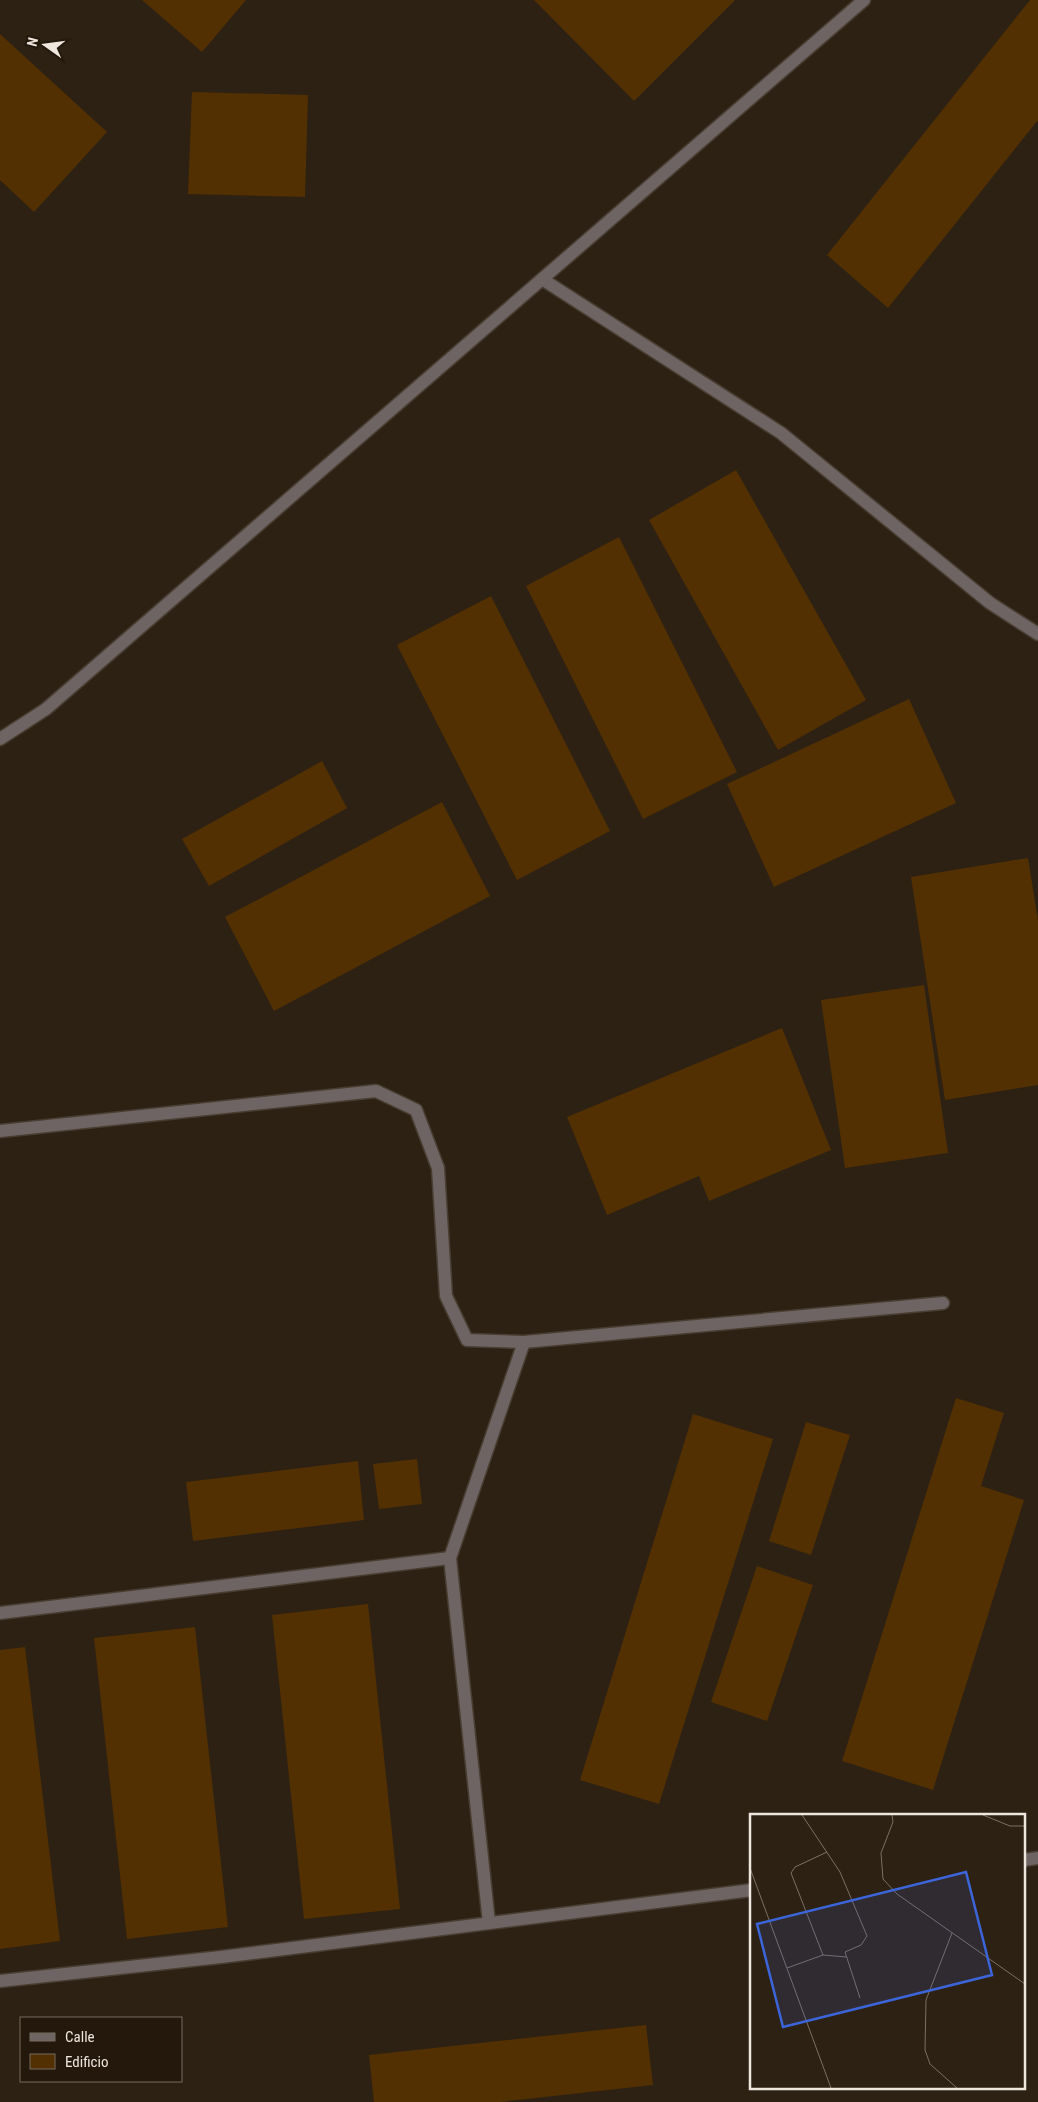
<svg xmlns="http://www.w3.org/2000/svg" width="1038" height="2102" font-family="'Roboto Condensed',sans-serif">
	<rect width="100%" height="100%" fill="#2d2114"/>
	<path fill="#523002" d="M 142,0 L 246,0 L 202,52 Z
		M 534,0 L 735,0 L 634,101 Z
		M 1030,0 L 1038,0 L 1038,120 L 888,308 L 827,255 Z
		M 0,34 L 107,132 L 34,212 L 0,180 Z
		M 192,92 L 308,95 L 305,197 L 188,194 Z
		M 736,470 L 866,700 L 778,750 L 649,520 Z
		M 619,537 L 737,772 L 643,819 L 526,586 Z
		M 491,596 L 610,831 L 517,880 L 397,645 Z
		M 909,699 L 956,803 L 774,887 L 727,784 Z
		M 322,761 L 347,808 L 209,886 L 182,839 Z
		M 442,802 L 490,896 L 274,1011 L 225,917 Z
		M 1028,858 L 1038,921 L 1038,1085 L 945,1100 L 911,877 Z
		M 924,985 L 948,1153 L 845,1168 L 821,1000 Z
		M 782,1028 L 831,1150 L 709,1201 L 699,1176 L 607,1215 L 567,1117 Z
		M 956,1398 L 1004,1413 L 981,1486 L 1024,1500 L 933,1790 L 842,1761 Z
		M 693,1414 L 773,1439 L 659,1804 L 580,1780 Z
		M 806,1422 L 850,1435 L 811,1555 L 769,1541 Z
		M 417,1459 L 422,1504 L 379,1509 L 373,1464 Z
		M 358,1461 L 364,1520 L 193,1541 L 186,1482 Z
		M 757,1566 L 813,1585 L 767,1721 L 711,1702 Z
		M 368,1604 L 400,1909 L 304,1919 L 272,1615 Z
		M 195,1627 L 228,1927 L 127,1939 L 94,1638 Z
		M 25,1647 L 60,1941 L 0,1949 L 0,1650 Z
		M 646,2025 L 653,2085 L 500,2102 L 374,2102 L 369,2055 Z"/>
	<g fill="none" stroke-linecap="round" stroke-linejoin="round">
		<g stroke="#483d30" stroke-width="15">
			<path id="service" d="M 542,279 L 781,433 L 990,603 L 1038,634
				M 0,1613 L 450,1558"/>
		</g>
		<g stroke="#483d30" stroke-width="15">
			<path id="minor" d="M 0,739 L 46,709 L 864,0
				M 0,1131 L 376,1091 L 416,1110 L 438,1168 L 446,1296 L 467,1340 L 524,1342 L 943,1303
				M 1024,1860 L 1038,1858
				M 489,1923 L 450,1558 L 524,1342
				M 0,1981 L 221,1957 L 752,1890"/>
		</g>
		<use href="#service" stroke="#6e6463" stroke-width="12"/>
		<use href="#minor" stroke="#6e6463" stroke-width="12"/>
	</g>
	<g transform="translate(750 1814)">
		<rect width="275" height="275" fill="#2d2114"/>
		<path fill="none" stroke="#7b7065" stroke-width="1" d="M 52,1 L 90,58 L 117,122 L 111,131 L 95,138 L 110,184M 142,1 L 143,8 L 131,39 L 133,65 L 147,80 L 275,170M 233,1 L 260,12 L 275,12M 0,54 L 81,274M 202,119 L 176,186 L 175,236 L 180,250 L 207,274M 73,141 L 41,59 L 45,53 L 77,38M 37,154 L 73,141 L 96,143"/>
		<path fill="#3c65d9" fill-opacity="0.15" stroke="#3c65d9" stroke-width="2.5" d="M 216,58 L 242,161 L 33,213 L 7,110 Z"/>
		<rect width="275" height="275" fill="none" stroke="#efe6de" stroke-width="2.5"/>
	</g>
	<rect x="20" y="2017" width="162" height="65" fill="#23180b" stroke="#756a5f"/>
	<rect x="30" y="2033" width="25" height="8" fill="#6e6463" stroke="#756a5f"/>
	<text x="65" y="2042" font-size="15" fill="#efe6de">Calle</text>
	<rect x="30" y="2054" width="25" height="15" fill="#523002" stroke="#756a5f"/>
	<text x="65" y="2067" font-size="15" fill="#efe6de">Edificio</text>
	<g transform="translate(45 45) rotate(284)" stroke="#23180b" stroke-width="4" paint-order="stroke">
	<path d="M0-4L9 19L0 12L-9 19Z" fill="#efe6de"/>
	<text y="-8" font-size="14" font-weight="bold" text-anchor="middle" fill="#efe6de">N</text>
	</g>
</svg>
